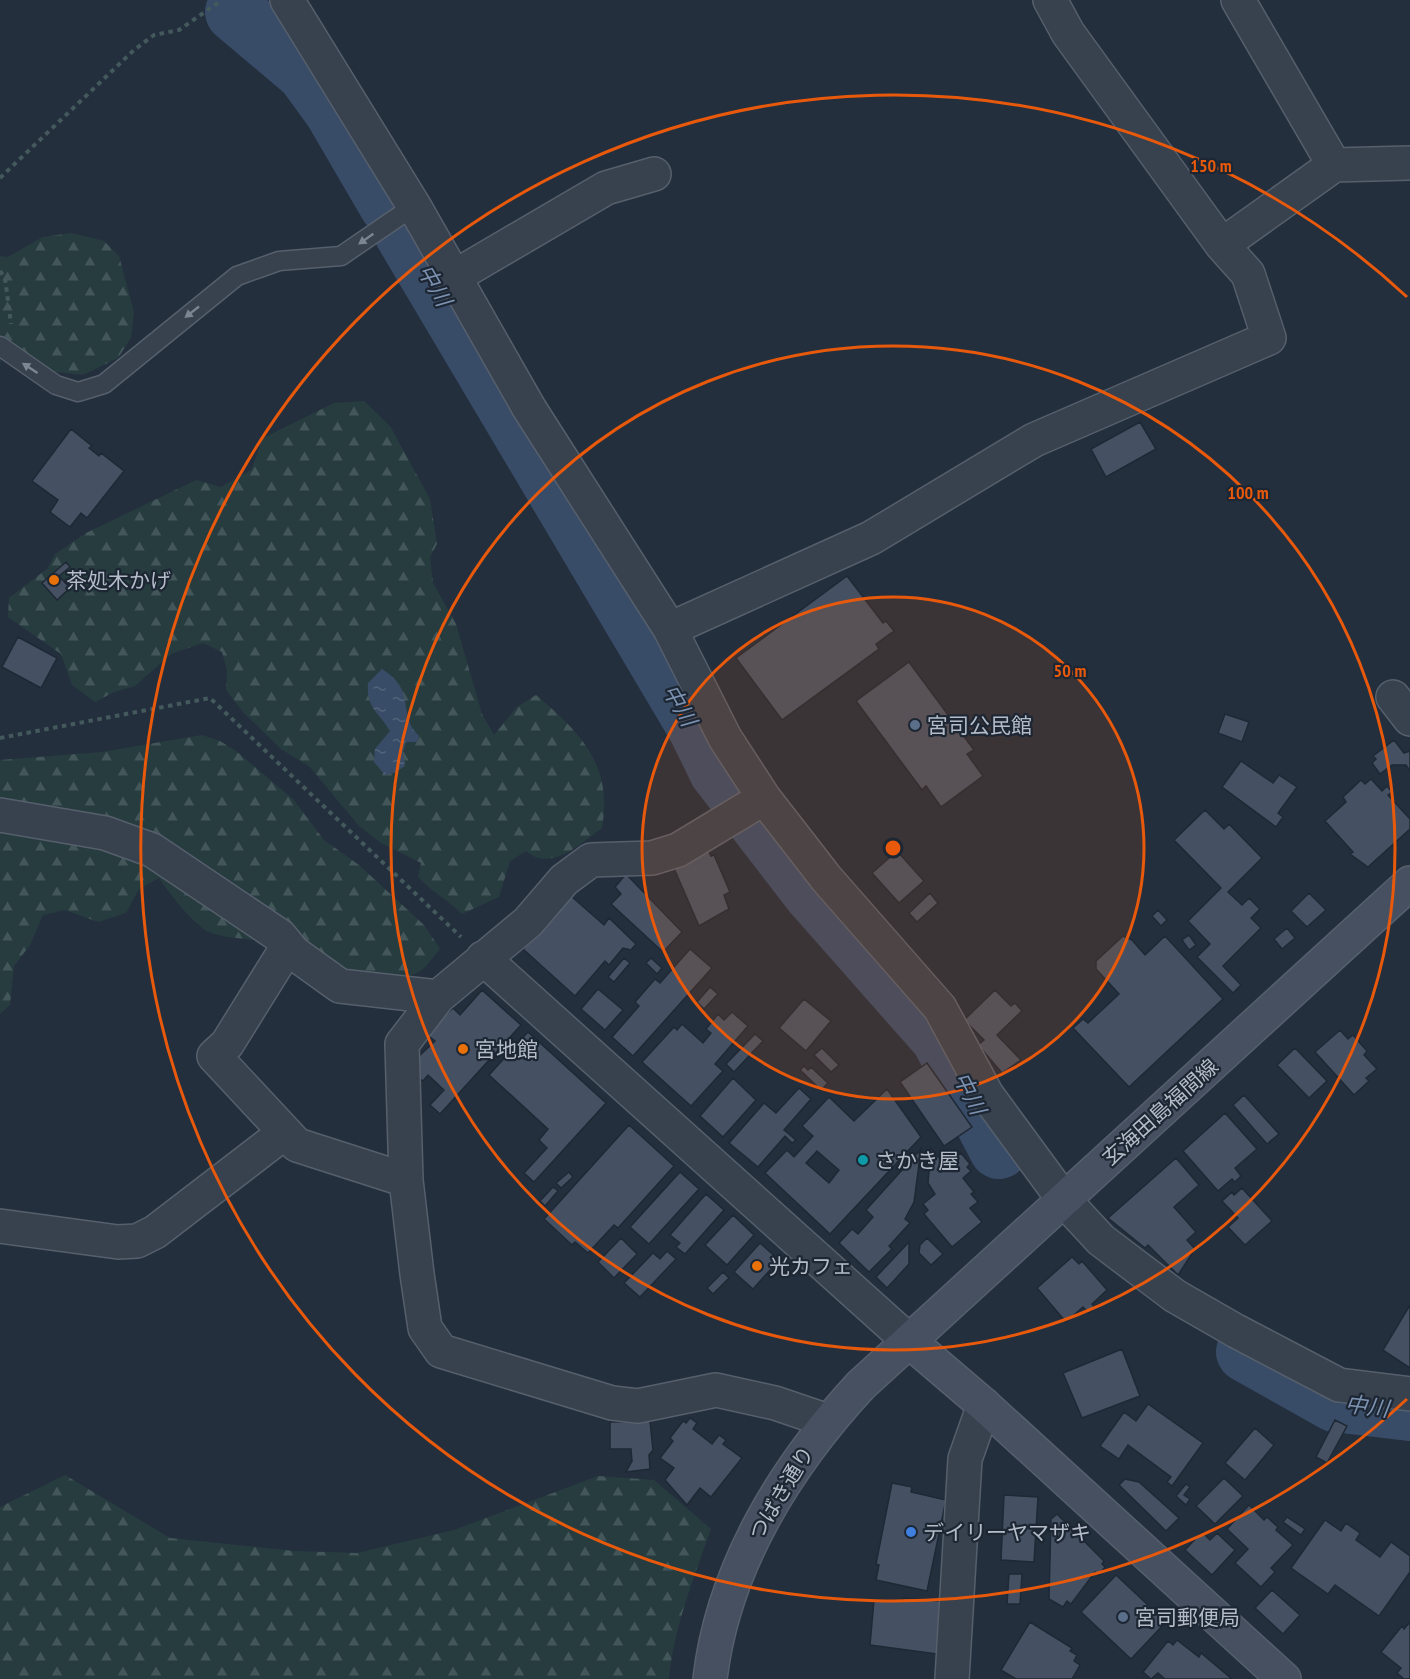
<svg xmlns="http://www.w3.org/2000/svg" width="1410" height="1679" font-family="'PT Sans Narrow','Noto Sans JP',sans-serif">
	<defs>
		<pattern id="forest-firs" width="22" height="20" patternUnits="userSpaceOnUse" patternTransform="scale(1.5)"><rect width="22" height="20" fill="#263c3f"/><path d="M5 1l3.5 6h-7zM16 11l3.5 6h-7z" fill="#435659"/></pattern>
		<pattern id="water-ripples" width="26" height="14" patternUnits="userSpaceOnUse" patternTransform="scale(1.5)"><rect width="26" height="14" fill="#394c67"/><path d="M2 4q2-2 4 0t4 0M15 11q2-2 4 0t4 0" fill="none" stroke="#53647b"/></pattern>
	</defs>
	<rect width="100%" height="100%" fill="#242f3e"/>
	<path fill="url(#forest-firs)" d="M 71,233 L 104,241 L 119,256 L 134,312 L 131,338 L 118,358 L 83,375 L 56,372 L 28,359 L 3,341 L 0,366 L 0,256 L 8,257 L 43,237 Z
		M 364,401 L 390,426 L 430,499 L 437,544 L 430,557 L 433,583 L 456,624 L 482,714 L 494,735 L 517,707 L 536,695 C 581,733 613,765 602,828 C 581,843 551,873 526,851 L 510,861 L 499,897 L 462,914 C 448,900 432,892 418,877 L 421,863 L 381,843 L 359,826 L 309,766 L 281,749 L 243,712 L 226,690 L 227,670 L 222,652 L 203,643 L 171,654 L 135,686 L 114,692 L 95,702 L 72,685 L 61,654 L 8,617 L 9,598 L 48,568 L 55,554 L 86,533 L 196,480 L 221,487 L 251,470 L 263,438 L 334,403 Z
		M 202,735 L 220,741 L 236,751 L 293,799 L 324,840 L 359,865 L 424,925 L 440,949 C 434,955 429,964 422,970 C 386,996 305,954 268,943 C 249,937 228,940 209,932 C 194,925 168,892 159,878 L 139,889 L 126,913 L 98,922 L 65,910 L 43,915 L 30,945 L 14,966 L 10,1005 L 0,1014 L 0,760 L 102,752 Z
		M 65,1475 L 170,1538 L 294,1551 L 357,1553 L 454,1530 L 598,1476 L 654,1480 L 711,1529 C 694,1577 674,1627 669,1679 L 0,1679 L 0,1507 Z"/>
	<path fill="url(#water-ripples)" d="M 382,669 C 418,691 396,714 419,736 L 417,742 L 406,742 L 403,752 L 405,766 L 394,773 L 385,775 L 374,762 L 375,749 L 390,731 C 379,712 366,708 368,683 Z"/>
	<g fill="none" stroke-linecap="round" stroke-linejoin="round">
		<path stroke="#394c67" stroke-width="60" d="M 235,12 L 306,72 L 333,109 L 389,205
			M 403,231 L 699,730 L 719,771 L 813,893 L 941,1038 L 999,1149
			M 1246,1352 L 1335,1402 L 1410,1411"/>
	</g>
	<path fill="#455162" stroke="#1f2835" stroke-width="1.5" fill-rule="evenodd" d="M 1140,422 L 1156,449 L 1106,477 L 1091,449 Z
		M 71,429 L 92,446 L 89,448 L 99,456 L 101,453 L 124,471 L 87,518 L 81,513 L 70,527 L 50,512 L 58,500 L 32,481 Z
		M 66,562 L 70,567 L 59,576 L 70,588 L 57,600 L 42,583 Z
		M 847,576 L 883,623 L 886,621 L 894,631 L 876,644 L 879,649 L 782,720 L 736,658 Z
		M 18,637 L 57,658 L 41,688 L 2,667 Z
		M 909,662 L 974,750 L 967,754 L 983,776 L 941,807 L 926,786 L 922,790 L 856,701 Z
		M 1225,714 L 1249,722 L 1242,742 L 1218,733 Z
		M 1394,740 L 1404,753 L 1410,751 L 1410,771 L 1406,765 L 1392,765 L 1380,774 L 1372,763 L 1376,759 L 1373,756 Z
		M 1241,761 L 1273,783 L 1279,775 L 1297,787 L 1278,813 L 1283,817 L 1276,827 L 1222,787 Z
		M 1371,779 L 1382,791 L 1387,786 L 1392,792 L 1388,795 L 1410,819 L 1410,829 L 1368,867 L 1350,854 L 1353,852 L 1325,821 L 1346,802 L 1343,797 L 1361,780 L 1365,784 Z
		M 1205,810 L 1224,829 L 1229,824 L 1262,858 L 1228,892 L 1242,905 L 1249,898 L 1260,909 L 1251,918 L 1261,928 L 1223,966 L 1241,985 L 1233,993 L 1197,957 L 1210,944 L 1188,921 L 1221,888 L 1174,840 Z
		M 708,850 L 711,856 L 714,855 L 730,892 L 724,895 L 729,909 L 699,926 L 673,866 Z
		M 897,851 L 924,881 L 899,903 L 872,873 Z
		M 626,874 L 682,932 L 663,952 L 611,904 L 621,894 L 615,887 Z
		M 930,893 L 938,903 L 917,922 L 909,913 Z
		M 1309,893 L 1326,910 L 1307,927 L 1291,911 Z
		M 571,896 L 604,925 L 609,918 L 636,944 L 631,950 L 623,948 L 609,965 L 605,961 L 575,996 L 523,949 Z
		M 1158,910 L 1167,920 L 1161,926 L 1152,916 Z
		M 1287,928 L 1295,938 L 1282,949 L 1274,939 Z
		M 1189,935 L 1196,945 L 1189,950 L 1182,940 Z
		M 1123,936 L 1132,940 L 1145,955 L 1165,936 L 1223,999 L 1129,1087 L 1073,1028 L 1083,1019 L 1088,1023 L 1119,994 L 1096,969 L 1096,961 Z
		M 690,949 L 712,968 L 633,1056 L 612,1037 L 639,1006 L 635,1002 L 655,979 L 660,983 Z
		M 624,958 L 630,963 L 614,982 L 608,977 Z
		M 651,958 L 662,968 L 657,974 L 646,963 Z
		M 710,987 L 718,994 L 704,1009 L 697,1002 Z
		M 598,989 L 623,1010 L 605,1030 L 581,1009 Z
		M 482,990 L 521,1025 L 440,1114 L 430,1105 L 444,1090 L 428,1075 L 423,1081 L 416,1077 L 417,1058 L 435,1041 L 425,1033 L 453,1008 L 460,1015 Z
		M 995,990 L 1011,1006 L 1015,1003 L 1022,1011 L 997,1035 L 1021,1060 L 1002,1073 L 978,1045 L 984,1040 L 964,1020 Z
		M 804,999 L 831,1021 L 806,1051 L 779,1028 Z
		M 732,1012 L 748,1026 L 715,1064 L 723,1071 L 691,1106 L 642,1062 L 674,1027 L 677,1030 L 682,1024 L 703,1043 L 711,1033 L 706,1029 L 718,1014 L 724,1020 Z
		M 1340,1030 L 1348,1039 L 1353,1035 L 1367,1051 L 1364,1055 L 1377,1069 L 1366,1078 L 1369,1081 L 1354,1095 L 1315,1052 Z
		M 528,1032 L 606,1103 L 534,1182 L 524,1173 L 547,1148 L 539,1140 L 548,1129 L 489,1075 Z
		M 755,1034 L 763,1041 L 734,1072 L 726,1064 Z
		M 822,1048 L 839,1065 L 831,1072 L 814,1055 Z
		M 1295,1048 L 1327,1081 L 1309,1098 L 1277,1065 Z
		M 927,1063 L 972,1127 L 944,1146 L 900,1082 Z
		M 804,1066 L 808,1070 L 811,1067 L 828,1083 L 821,1090 L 800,1070 Z
		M 733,1078 L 756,1100 L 723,1137 L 700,1116 Z
		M 799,1088 L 811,1099 L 784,1130 L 796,1140 L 792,1143 L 785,1136 L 758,1167 L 729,1143 L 764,1103 L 776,1113 Z
		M 887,1089 L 921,1137 L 830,1234 L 765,1173 L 787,1150 L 794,1157 L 813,1136 L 802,1126 L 829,1097 L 854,1121 ZM 817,1151 L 839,1170 L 829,1183 L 806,1163 Z
		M 1244,1095 L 1279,1134 L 1267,1144 L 1233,1105 Z
		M 1225,1113 L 1257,1149 L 1235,1168 L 1241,1176 L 1235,1182 L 1232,1179 L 1218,1191 L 1183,1151 Z
		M 629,1125 L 674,1166 L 618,1228 L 614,1225 L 588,1253 L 575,1242 L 572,1245 L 544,1219 Z
		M 931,1148 L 946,1166 L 961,1153 L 970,1164 L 967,1167 L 971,1171 L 963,1178 L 974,1192 L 971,1194 L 978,1202 L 970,1208 L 982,1222 L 952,1247 L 924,1214 L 928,1210 L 923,1204 L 935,1194 L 928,1183 Z
		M 921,1149 L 914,1202 L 905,1219 L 910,1223 L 889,1246 L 892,1249 L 869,1272 L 839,1243 L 852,1229 L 858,1234 L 873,1217 L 866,1210 Z
		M 1176,1158 L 1199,1185 L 1174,1207 L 1196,1232 L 1187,1240 L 1195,1249 L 1178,1275 L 1148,1245 L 1145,1248 L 1108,1218 Z
		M 569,1172 L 573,1177 L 561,1188 L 556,1183 Z
		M 680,1172 L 699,1189 L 649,1244 L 630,1227 Z
		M 553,1187 L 558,1191 L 545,1206 L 540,1201 Z
		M 1242,1188 L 1272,1221 L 1245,1245 L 1228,1227 L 1238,1218 L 1222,1201 L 1232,1192 L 1234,1195 Z
		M 706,1194 L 724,1210 L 685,1254 L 676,1247 L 680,1243 L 670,1235 Z
		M 733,1215 L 754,1235 L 727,1265 L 705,1245 Z
		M 621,1238 L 637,1254 L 614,1278 L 598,1262 Z
		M 927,1238 L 943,1254 L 931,1265 L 919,1253 L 920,1245 Z
		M 909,1242 L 909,1264 L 887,1288 L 876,1277 Z
		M 760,1243 L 779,1260 L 753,1289 L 734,1272 Z
		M 667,1251 L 676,1259 L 640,1297 L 624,1283 L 653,1253 L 660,1259 Z
		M 1072,1257 L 1079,1264 L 1082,1261 L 1107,1290 L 1092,1304 L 1095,1308 L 1089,1313 L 1083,1307 L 1066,1322 L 1037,1288 Z
		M 723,1272 L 729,1278 L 713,1294 L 707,1288 Z
		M 1410,1305 L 1410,1368 L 1383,1350 Z
		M 1122,1349 L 1140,1396 L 1082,1418 L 1063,1373 Z
		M 1148,1404 L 1203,1443 L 1172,1486 L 1167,1482 L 1171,1477 L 1128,1445 L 1119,1459 L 1100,1446 L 1124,1412 L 1136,1421 Z
		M 690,1418 L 697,1423 L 693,1429 L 712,1444 L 719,1435 L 726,1440 L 723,1444 L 742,1458 L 711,1497 L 700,1488 L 687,1505 L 665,1480 L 674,1468 L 660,1458 L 673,1441 L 670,1438 L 683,1421 L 686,1423 Z
		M 1335,1420 L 1347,1426 L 1327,1463 L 1316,1457 Z
		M 650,1421 L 653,1450 L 649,1455 L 650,1469 L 626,1472 L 632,1461 L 631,1449 L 610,1449 L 610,1422 Z
		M 1255,1428 L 1274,1445 L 1245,1480 L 1225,1463 Z
		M 1224,1478 L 1243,1496 L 1215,1524 L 1196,1506 Z
		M 1125,1479 L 1139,1482 L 1179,1518 L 1166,1531 L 1119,1485 Z
		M 892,1483 L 912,1487 L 911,1492 L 946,1500 L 927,1591 L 876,1580 L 879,1565 L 876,1564 Z
		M 1186,1484 L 1190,1487 L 1184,1495 L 1190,1499 L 1186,1505 L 1176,1496 Z
		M 1004,1495 L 1038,1497 L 1034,1562 L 1001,1560 Z
		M 1249,1505 L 1264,1520 L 1267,1517 L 1278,1527 L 1276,1530 L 1293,1545 L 1271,1568 L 1275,1572 L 1261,1587 L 1235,1563 L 1248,1549 L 1227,1529 Z
		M 1057,1514 L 1104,1561 L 1102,1564 L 1105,1567 L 1099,1575 L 1095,1572 L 1071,1604 L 1067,1601 L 1063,1607 L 1049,1599 L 1051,1519 Z
		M 1287,1517 L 1305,1529 L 1301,1535 L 1283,1522 Z
		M 1325,1520 L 1341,1531 L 1346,1523 L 1360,1533 L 1356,1540 L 1380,1557 L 1391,1542 L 1410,1556 L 1410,1572 L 1379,1616 L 1335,1585 L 1328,1594 L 1291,1568 Z
		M 1202,1532 L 1210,1540 L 1217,1533 L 1235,1550 L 1212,1575 L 1185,1550 Z
		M 1009,1574 L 1022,1574 L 1020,1604 L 1007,1604 Z
		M 1116,1575 L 1166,1622 L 1131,1659 L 1081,1612 Z
		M 1272,1590 L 1300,1615 L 1283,1634 L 1255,1608 Z
		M 903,1598 L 940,1601 L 937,1654 L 870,1645 L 874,1600 L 903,1601 Z
		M 1030,1622 L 1072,1648 L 1070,1651 L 1077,1655 L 1074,1661 L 1080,1665 L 1072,1679 L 1016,1679 L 1001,1670 Z
		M 1410,1622 L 1410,1679 L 1404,1679 L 1397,1673 L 1401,1668 L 1381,1652 L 1402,1626 L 1404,1629 Z
		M 1177,1640 L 1199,1657 L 1201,1653 L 1232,1679 L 1165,1679 L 1158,1673 L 1151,1679 L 1143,1672 L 1168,1641 L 1173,1645 Z"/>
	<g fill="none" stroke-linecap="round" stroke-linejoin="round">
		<g stroke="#565f6c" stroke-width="21">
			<path id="lane" d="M 0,346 L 56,385 L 78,392 L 104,384 L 237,276 L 279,261 L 341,256 L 414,206"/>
		</g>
		<g stroke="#565f6c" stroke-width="36">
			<path id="street" d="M 287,0 L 414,206 L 529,408 L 670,629 L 725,738 L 764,798 L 826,878 L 940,1008 L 987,1095 L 1064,1200 L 1101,1240 L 1175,1296 L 1236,1331 L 1339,1385 L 1410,1394
				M 1238,0 L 1334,165
				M 1222,245 L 1334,165 L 1410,163
				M 454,277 L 606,188 L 654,174
				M 670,629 L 871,538 L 1034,440 L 1269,338 L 1248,274 L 1222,245 L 1068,33 L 1050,0
				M 1393,697 L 1410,719
				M 0,815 L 105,833 L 152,850 L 280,936 L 294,953 L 340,986 L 438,997 L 528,922 L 564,880 L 591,860 L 652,858 L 678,850 L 764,798
				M 288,946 L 227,1044 L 214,1056 L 297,1145 L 406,1180
				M 483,958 L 909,1341
				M 438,997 L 402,1044 L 406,1180 L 417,1274 L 425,1328 L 441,1351 L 612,1403 L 638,1406 L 716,1390 L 775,1403 L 828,1421
				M 0,1226 L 118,1242 L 137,1241 L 155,1232 L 284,1133
				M 952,1679 L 965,1459 L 984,1405"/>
		</g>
		<g stroke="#565f6c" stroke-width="36">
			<path id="secondary" d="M 909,1341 L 984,1405 L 1284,1679
				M 710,1679 C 723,1567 786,1466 861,1385 L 1410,883"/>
		</g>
		<path stroke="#44595c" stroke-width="4" stroke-dasharray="4.5 4.5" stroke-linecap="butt" d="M 0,178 L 134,50 L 154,35 L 179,30 L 222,0
			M 0,271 L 5,278 L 11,324
			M 0,738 L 210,698 L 461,937"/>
		<use href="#lane" stroke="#38414e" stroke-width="18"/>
		<use href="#street" stroke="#38414e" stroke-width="33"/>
		<use href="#secondary" stroke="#465061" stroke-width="33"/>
	</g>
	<defs><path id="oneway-solid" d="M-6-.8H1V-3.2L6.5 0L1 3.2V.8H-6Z" transform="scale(1.5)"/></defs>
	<g fill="#7c8592">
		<use href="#oneway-solid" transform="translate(366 239) rotate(145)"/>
		<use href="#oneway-solid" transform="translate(192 312) rotate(142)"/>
		<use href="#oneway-solid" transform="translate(30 368) rotate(-147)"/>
	</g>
	<circle cx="893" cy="848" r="251" fill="#e8590c" fill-opacity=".12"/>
	<g fill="none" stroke="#e8590c" stroke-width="3">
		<circle cx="893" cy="848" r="251"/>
		<circle cx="893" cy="848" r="502"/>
		<path d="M1407 1399A753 753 0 1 1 1407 297"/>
	</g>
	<g fill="#e8710a" stroke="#1d2633" stroke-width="2">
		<circle cx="54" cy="580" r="6"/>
		<circle cx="463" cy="1049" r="6"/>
		<circle cx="757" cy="1266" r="6"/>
	</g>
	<g fill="#5c6f8a" stroke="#1d2633" stroke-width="2">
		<circle cx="915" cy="725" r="6"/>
		<circle cx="1123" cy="1617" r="6"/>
	</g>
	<circle fill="#0f9aa8" stroke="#1d2633" stroke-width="2" cx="863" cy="1160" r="6"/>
	<circle fill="#3f7fe0" stroke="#1d2633" stroke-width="2" cx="911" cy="1532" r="6"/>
	<g text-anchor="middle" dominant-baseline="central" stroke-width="4.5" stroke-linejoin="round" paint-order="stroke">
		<g font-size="21" fill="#b4bcc9" stroke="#1d2633" text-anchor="start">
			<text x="66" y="580">茶処木かげ</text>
			<text x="927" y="725">宮司公民館</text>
			<text x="475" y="1049">宮地館</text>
			<text x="875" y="1160">さかき屋</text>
			<text x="769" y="1266">光カフェ</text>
			<text x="923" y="1532">デイリーヤマザキ</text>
			<text x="1135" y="1617">宮司郵便局</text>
		</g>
		<g font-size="21" fill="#b4bcc9" stroke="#1d2633">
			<text transform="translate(1160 1112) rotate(-42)">玄海田島福間線</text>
			<text transform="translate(781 1493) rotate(-59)">つばき通り</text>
		</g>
		<g font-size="22" font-style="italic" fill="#7c92b1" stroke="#1d2633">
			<text transform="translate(435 285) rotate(60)">中川</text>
			<text transform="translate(680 705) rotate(60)">中川</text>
			<text transform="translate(970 1093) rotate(63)">中川</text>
			<text transform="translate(1367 1406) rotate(7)">中川</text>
		</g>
	</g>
	<circle cx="893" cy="848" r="9" fill="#e8590c" stroke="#1d2633" stroke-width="3"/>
	<g font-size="18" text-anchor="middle" font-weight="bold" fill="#e8590c" stroke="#1d2633" stroke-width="4.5" stroke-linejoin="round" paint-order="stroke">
		<text x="1211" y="172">150 m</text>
		<text x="1248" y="499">100 m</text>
		<text x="1070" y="677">50 m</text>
	</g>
</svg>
